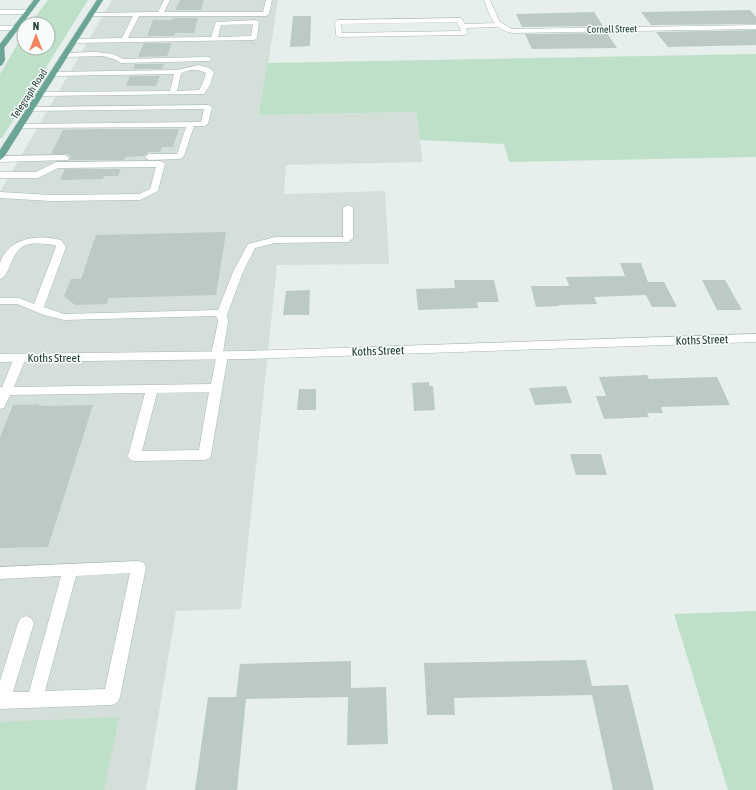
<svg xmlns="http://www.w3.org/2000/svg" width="756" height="790" font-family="'Asap Condensed',sans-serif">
	<rect width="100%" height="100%" fill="#e6efeb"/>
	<path fill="#d4dfda" d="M 112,0 L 278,0 L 260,115 L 416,112 L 423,162 L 286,165 L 284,194 L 385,191 L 389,264 L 277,265 L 241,609 L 176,611 L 146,790 L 0,790 L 0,192 Z"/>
	<path fill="#bfe0c8" d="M 48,0 L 88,0 L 2,138 L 0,138 L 0,74 L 24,33 L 24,48 L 48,48 L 48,24 L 30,24 Z
		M 756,54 L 756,157 L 509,162 L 504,144 L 420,140 L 416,112 L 259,115 L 267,63 Z
		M 756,611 L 756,790 L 728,790 L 674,614 Z
		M 119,717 L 104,790 L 0,790 L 0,722 Z"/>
	<path fill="#bbcac4" d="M 180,0 L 204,0 L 201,10 L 175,10 Z
		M 750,10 L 756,17 L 756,24 L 651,25 L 641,12 Z
		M 594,12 L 603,26 L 522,27 L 516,14 Z
		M 293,16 L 311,16 L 310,46 L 290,47 Z
		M 173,18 L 198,18 L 194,33 L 175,33 L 174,36 L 147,36 L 153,20 L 172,20 Z
		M 756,30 L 756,45 L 668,47 L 656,32 Z
		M 607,33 L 617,48 L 532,49 L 525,34 Z
		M 144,43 L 172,43 L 167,56 L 138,57 Z
		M 135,64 L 164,64 L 162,69 L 133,69 Z
		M 130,76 L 160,76 L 156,86 L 126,86 Z
		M 100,129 L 179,129 L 173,147 L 162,147 L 160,152 L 149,152 L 144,156 L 125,157 L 124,160 L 69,160 L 71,156 L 66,154 L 51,154 L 63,130 Z
		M 65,169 L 121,169 L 118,176 L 104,176 L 103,179 L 60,180 Z
		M 226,232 L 216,295 L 108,298 L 107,304 L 75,305 L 64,296 L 71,279 L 81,279 L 96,235 Z
		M 620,263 L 641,263 L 648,282 L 664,282 L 677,307 L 652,307 L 646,295 L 594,297 L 597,304 L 559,305 L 559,306 L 536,307 L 531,286 L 569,286 L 566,277 L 625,276 Z
		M 454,280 L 494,280 L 499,302 L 477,302 L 478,308 L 418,310 L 416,289 L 455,288 Z
		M 702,280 L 725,280 L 742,310 L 717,310 Z
		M 310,290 L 309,315 L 283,315 L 286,291 Z
		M 647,375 L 649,379 L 717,377 L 730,405 L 661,407 L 663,413 L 647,413 L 649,417 L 604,419 L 596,396 L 606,396 L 599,377 Z
		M 429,382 L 429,386 L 433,386 L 435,410 L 414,411 L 412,383 Z
		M 566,386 L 572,403 L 535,405 L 529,388 Z
		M 299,389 L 316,389 L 316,410 L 297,410 Z
		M 39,404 L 39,406 L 93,405 L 48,547 L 0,548 L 0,437 L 13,405 Z
		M 570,454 L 601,454 L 607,475 L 576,475 Z
		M 586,660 L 592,686 L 628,685 L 654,790 L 613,790 L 592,695 L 454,698 L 455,715 L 427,715 L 424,663 Z
		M 351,661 L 351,688 L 386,687 L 388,744 L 347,745 L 348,697 L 246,699 L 237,790 L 195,790 L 208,697 L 236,697 L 240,664 Z"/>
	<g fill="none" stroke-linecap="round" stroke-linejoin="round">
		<g stroke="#a8b8b2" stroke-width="1">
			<path id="lane" d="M 164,0 L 170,0 L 164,12 L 263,12 L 266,0 L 272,0 L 269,14 L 266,16 L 139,16 L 128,38 L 211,37 L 216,22 L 256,20 L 259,22 L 257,38 L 254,40 L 74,43 L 71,41 L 74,39 L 122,38 L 133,16 L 91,16 L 89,15 L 89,13 L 158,12 ZM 253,24 L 251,36 L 218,37 L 221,25 Z
				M 0,10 L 28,10 L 31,12 L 28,14 L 0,14 Z
				M 460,18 L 462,19 L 465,24 L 497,23 L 500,25 L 497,27 L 466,28 L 468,33 L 465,35 L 339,37 L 336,35 L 335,22 L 338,20 ZM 457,22 L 461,31 L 342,33 L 341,24 Z
				M 0,26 L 16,26 L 19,28 L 16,30 L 0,30 Z
				M 95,52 L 113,54 L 123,59 L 209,57 L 212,59 L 209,61 L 121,63 L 114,59 L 103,56 L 66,57 L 63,55 L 66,53 Z
				M 199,65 L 209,68 L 214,72 L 210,85 L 204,94 L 201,94 L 40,96 L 36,94 L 40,92 L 170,91 L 174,74 L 53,76 L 49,74 L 53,72 L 177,70 ZM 190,70 L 199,70 L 206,73 L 202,85 L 199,90 L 177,91 L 181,73 Z
				M 208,105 L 212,107 L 208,124 L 204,126 L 194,126 L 184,156 L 180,159 L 149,160 L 145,157 L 149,154 L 177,154 L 186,127 L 20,128 L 16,126 L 20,124 L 201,122 L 204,109 L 28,111 L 27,109 L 31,107 Z
				M 65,155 L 69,158 L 68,160 L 0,162 L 0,156 Z
				M 161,161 L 165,164 L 158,191 L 140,200 L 51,201 L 0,198 L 0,192 L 51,195 L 139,194 L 150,189 L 156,167 L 58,168 L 38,178 L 0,178 L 0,172 L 36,172 L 56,162 Z
				M 348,205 L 353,208 L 353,238 L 348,242 L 275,243 L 255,248 L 243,272 L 227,315 L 228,322 L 223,352 L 228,355 L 211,455 L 210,458 L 205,460 L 134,461 L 129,459 L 128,456 L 145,393 L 10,395 L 4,408 L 0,409 L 0,387 L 2,387 L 14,358 L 16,355 L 24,355 L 26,358 L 14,387 L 211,384 L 216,358 L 211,355 L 218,322 L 217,317 L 215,316 L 64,320 L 44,315 L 17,304 L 0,304 L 0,298 L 19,298 L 34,304 L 56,247 L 55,245 C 46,244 35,242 26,245 C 10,251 11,276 0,279 C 0,274 0,268 0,263 C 8,237 39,234 61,240 L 66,247 L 44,307 L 64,314 L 218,310 L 233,272 L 248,244 L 275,237 L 343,237 L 343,208 ZM 209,392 L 199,450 L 142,451 L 157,393 Z
				M 139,561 L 144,563 L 146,567 L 120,697 L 118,702 L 112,705 L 0,709 L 0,681 L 18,623 L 21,618 L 26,616 L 31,618 L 34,623 L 13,692 L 29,692 L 61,576 L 0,579 L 0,567 ZM 130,573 L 105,689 L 45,691 L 76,576 Z"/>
		</g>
		<g stroke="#a8b8b2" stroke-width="1">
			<path id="street" d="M 484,0 L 490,0 L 500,22 L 512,29 L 756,25 L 756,29 L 512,33 C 492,28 491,17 484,0 Z
				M 756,334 L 756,342 L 248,359 L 0,362 L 0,354 L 248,351 Z"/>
		</g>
		<g stroke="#c2cac8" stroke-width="1">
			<path id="primary" d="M 34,0 L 40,0 L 4,48 L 5,60 L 2,65 L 0,66 L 0,44 Z
				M 97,0 L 103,0 L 4,157 L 0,160 L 0,150 Z"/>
		</g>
		<use href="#lane" fill="#fff" fill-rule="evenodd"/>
		<use href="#street" fill="#fff" fill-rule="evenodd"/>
		<use href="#primary" fill="#6aa596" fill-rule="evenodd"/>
	</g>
	<g text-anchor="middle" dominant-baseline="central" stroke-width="3" stroke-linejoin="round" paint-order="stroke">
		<g font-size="10" fill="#24423a" stroke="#f7fbf9">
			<text transform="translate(612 29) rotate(-1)">Cornell Street</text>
			<text transform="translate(29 94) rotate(-57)">Telegraph Road</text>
		</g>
		<g font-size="12" fill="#24423a" stroke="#f7fbf9">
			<text transform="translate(702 340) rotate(-2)">Koths Street</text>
			<text transform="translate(378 351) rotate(-2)">Koths Street</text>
			<text x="54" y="358">Koths Street</text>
		</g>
	</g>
	<g transform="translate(36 36)"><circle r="19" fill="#f7fbf9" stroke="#a3b1ad"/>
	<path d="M0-3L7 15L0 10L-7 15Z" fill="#f4845f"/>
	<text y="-6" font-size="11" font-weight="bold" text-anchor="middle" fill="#24423a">N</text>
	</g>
</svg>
